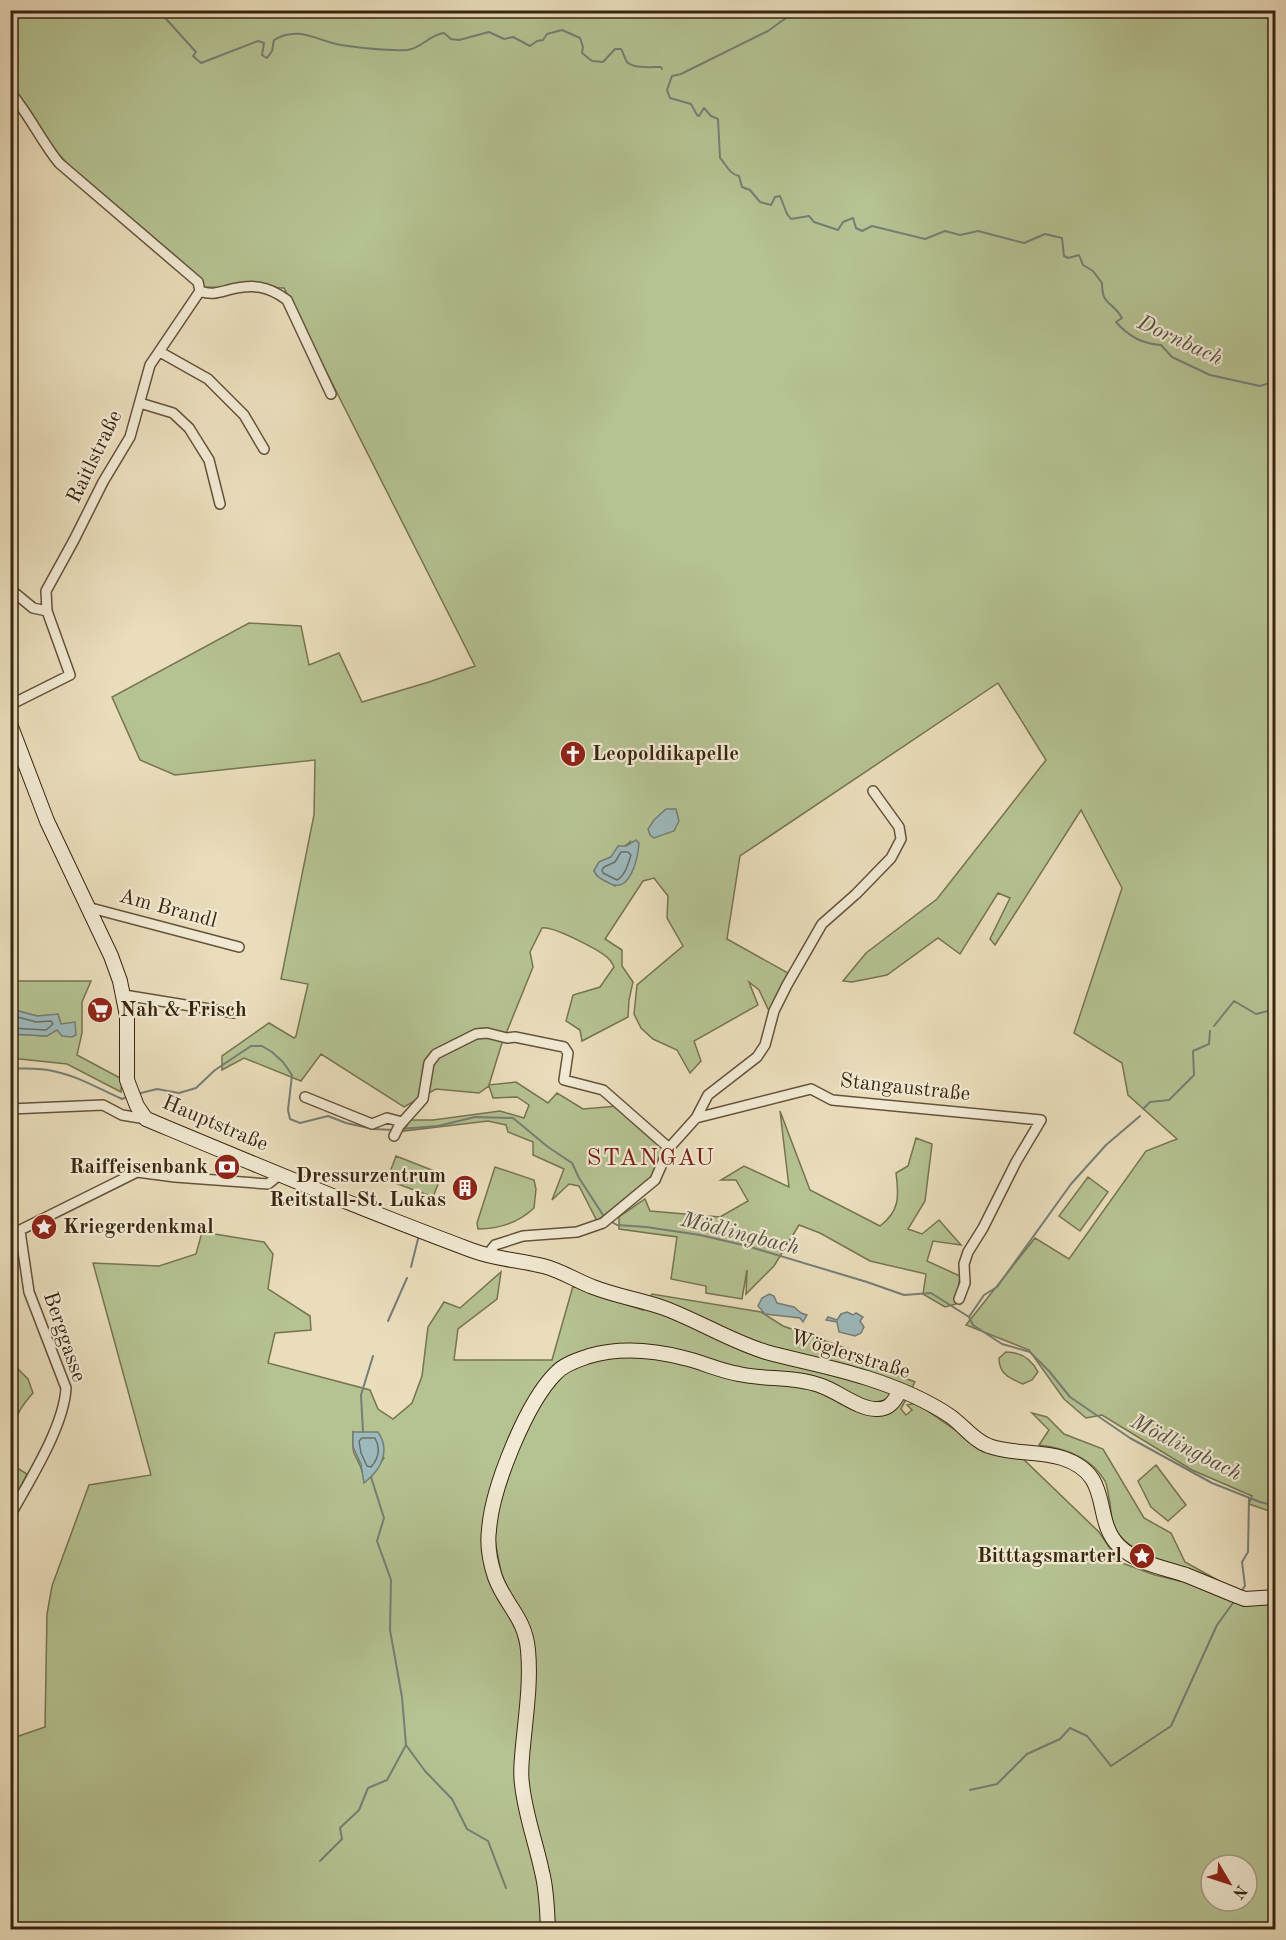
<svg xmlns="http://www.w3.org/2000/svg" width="1286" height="1940" font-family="'Old Standard TT',serif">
	<rect width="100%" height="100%" fill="#eaddbc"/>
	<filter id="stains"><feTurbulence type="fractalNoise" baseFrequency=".00333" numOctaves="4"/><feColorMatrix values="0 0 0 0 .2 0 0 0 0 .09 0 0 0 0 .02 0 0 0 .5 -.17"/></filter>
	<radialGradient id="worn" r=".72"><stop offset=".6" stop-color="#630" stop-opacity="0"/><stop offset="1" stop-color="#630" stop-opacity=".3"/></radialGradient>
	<path fill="#b5c292" stroke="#767450" stroke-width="1.5" fill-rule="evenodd" d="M 10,11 L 1275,11 L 1275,1513 L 1249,1504 L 1252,1496 L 1192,1470 L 1102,1415 L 1086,1418 L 1064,1399 L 1029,1350 L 966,1325 L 1035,1238 L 1069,1259 L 1146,1151 L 1177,1139 L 1128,1095 L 1122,1063 L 1074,1033 L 1122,888 L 1081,810 L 995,945 L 990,939 L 1010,898 L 998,893 L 960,954 L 938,938 L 887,975 L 852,982 L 843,981 L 866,953 L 937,899 L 1046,760 L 998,683 L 740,856 L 727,939 L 788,973 L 769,1011 L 759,990 L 749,982 L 758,1005 L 694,1041 L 701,1061 L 690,1073 L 677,1050 L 653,1039 L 641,1028 L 634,1014 L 637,985 L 683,946 L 667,918 L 668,896 L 654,878 L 643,881 L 605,939 L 622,950 L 622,966 L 633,982 L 629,1000 L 628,1017 L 582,1041 L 580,1030 L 566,1021 L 573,995 L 600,987 L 614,967 C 613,965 610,960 609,959 C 600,950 553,926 542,928 L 530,952 L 533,967 L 501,1046 L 489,1085 L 516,1082 L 548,1103 L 557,1093 L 583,1109 L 618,1106 L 665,1149 L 652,1176 L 597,1221 L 579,1186 L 569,1184 L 552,1200 L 564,1169 L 533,1155 L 533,1142 L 508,1132 L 506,1125 L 488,1121 L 404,1131 L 410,1120 L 433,1120 L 500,1111 L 524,1118 L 529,1105 L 517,1097 L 493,1098 L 489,1086 L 479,1093 L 436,1089 L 404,1107 L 321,1054 L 301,1081 L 244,1058 L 222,1070 L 222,1056 L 269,1023 L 294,1038 L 296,1036 L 308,984 L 281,979 L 314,815 L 315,760 L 175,775 L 140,760 L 112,697 L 249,623 L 301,626 L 309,665 L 339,653 L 362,702 L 429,682 L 475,666 L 284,288 L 205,287 L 73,170 L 11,102 ZM 630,842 L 615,886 L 597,876 L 594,871 L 599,862 L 611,857 Z
		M 10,979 L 19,981 L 91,981 L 82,1002 L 82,1033 L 77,1055 L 122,1079 L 121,1092 L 67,1064 L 11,1058 L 11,1034 L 47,1036 L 61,1024 L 58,1015 L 37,1016 L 11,1009 Z
		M 780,1111 L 810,1190 L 880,1226 C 900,1211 899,1196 896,1173 L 908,1166 L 916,1138 L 932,1144 L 925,1201 L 908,1229 L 922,1234 L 939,1220 L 961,1245 L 933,1241 L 927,1261 L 960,1276 L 956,1304 L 945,1307 L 923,1294 L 926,1274 L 870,1261 L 820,1233 L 799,1225 L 774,1266 L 746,1294 L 747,1270 L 742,1299 L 706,1293 L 706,1286 L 671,1279 L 677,1237 L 619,1229 L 619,1217 L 645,1199 L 650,1211 L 720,1217 L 748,1201 L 736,1180 L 721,1180 L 744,1166 L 789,1187 Z
		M 396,1156 L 442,1174 L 433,1197 L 387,1180 Z
		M 495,1167 L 534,1180 L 536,1189 L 534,1208 C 518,1223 499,1229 478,1229 L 477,1223 Z
		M 1088,1177 L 1108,1192 L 1080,1231 L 1059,1216 Z
		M 202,1232 L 264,1242 L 273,1254 L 268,1289 L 310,1316 L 311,1330 L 275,1333 L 268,1363 L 370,1390 L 378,1409 L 393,1419 L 412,1403 L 422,1376 L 428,1327 L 444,1302 L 460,1308 L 501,1272 L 497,1299 L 458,1329 L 454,1360 L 552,1360 L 573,1286 L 643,1310 L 652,1294 L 761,1312 L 783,1326 L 868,1356 L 877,1367 L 915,1382 L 901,1409 L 906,1415 L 912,1410 L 907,1405 L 916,1403 L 974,1443 L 1019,1455 L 1099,1532 L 1119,1562 L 1155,1575 L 1192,1584 L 1225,1599 L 1252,1603 L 1275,1601 L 1275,1929 L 11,1929 L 10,1739 L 45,1727 L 47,1614 L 52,1586 L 89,1485 L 151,1475 L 93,1263 L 159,1266 L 196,1254 ZM 353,1432 L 384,1458 L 371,1477 L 362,1472 C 361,1465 357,1460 354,1453 C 352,1446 353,1439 353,1432 ZM 494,1536 L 501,1572 L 507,1588 L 517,1605 L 484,1553 ZM 1211,1865 L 1247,1865 L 1247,1901 L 1211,1901 Z
		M 1006,1352 C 1020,1352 1031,1358 1038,1372 L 1032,1380 L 1023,1384 C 1009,1378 999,1374 999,1358 Z
		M 11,1362 L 28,1379 L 33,1393 C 27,1400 19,1409 17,1417 C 13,1430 16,1450 14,1466 L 27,1474 L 11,1506 Z
		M 1032,1413 L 1047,1417 L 1064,1434 L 1103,1449 L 1144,1518 L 1171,1533 L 1185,1562 L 1221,1582 C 1190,1571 1140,1560 1118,1534 C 1112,1526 1111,1513 1110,1503 C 1108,1496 1108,1487 1105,1481 C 1091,1457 1064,1448 1039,1445 L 1049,1430 Z
		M 1156,1465 L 1186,1505 L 1168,1521 L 1151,1507 L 1138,1481 Z"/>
	<path fill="#9db9bc" stroke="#757e76" stroke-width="1.5" d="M 666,809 L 676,809 L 679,821 L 674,831 L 654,838 L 650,835 L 648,829 L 654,820 Z
		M 636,840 L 639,843 C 638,858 630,895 609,883 C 603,880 598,878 594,871 L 599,862 L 611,857 L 618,846 L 626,846 Z
		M 11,1009 L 37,1016 L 58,1014 L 61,1024 L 75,1022 L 76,1035 L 72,1037 L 62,1036 L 57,1030 L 47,1036 L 11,1034 Z
		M 769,1294 L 774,1296 L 777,1303 L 794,1307 L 801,1313 L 807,1315 L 803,1322 L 800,1318 L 765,1314 L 758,1306 L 762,1298 Z
		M 847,1312 L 853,1315 L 856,1313 L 863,1317 L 860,1321 L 864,1327 L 861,1333 L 855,1336 L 839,1332 L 837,1322 L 826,1320 L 828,1317 L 837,1320 L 841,1314 Z
		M 353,1432 L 378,1432 C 391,1451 381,1470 364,1483 L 361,1464 L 353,1447 Z"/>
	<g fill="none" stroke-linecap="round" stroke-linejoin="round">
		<path stroke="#6a6f65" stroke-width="1.5" d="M 621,852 L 628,852 L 631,855 C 628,864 625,876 617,880 L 603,873 L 602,870 L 604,867 L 615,862 Z
			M 10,1015 L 36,1022 L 51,1021 L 53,1024 L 46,1030 L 10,1028
			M 362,1438 L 375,1438 C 381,1449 378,1459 371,1467 L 367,1466 L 361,1453 L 359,1441 Z"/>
		<path stroke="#757e76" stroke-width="2" d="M 158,10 L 196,52 L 193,56 L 201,63 L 258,41 L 264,43 L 262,55 L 267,58 L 272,51 L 274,40 C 299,25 317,41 341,45 C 362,48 385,51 407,50 C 421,49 430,34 444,33 L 451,39 L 459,40 L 489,32 L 504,39 L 513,37 L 530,46 L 537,41 L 543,40 L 547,34 L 562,30 L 580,38 L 583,47 L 582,53 L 592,61 L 603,62 L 615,49 L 621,49 C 624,53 624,58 627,62 C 634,69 652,67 661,67 L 662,69
			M 797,10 L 768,31 L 681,74 L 672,76 L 667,90 L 670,98 L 691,104 L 697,115 L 699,116 L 704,108 L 711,116 L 718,119 L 720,158 C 726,164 729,174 739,176 L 742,187 L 750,190 L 760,202 L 771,205 L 775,197 L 780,196 L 787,214 L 791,219 L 809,216 L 814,222 L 838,230 L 843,222 L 853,218 L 856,228 L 862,231 L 872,226 L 925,239 L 945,231 L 960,235 L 978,231 L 1024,243 L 1045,234 L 1062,238 L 1064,256 L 1068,258 L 1079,255 L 1083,265 L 1093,271 L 1102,283 C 1102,307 1112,300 1122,318 L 1116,322 C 1128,336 1142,344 1161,345 L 1172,357 L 1210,375 L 1260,386 L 1276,381
			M 1214,1026 L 1234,1001 L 1256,1014 L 1276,1009
			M 10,1068 C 24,1069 40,1068 53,1071 C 78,1076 99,1089 122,1099 L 129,1096
			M 137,1094 L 157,1089 L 179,1093 L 196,1088 L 215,1070 L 251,1046 L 262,1046 L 272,1052 L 283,1062 L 292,1075 L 288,1110 L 290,1119 L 300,1123 L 328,1116 L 346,1123 L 373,1129 L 394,1130
			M 1143,1109 L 1150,1102 L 1169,1100 L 1194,1075 L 1193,1051 L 1209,1044 L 1210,1031
			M 400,1129 L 438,1126 L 475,1117 L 513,1118 L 548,1147 L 572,1163 L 579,1178 L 605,1218
			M 302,1192 L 345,1208
			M 610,1221 L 617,1225 L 646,1227 L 700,1235 L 747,1246 L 867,1282 L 904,1295 L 931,1293 L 969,1317 L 973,1325 L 1002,1344 L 1030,1352 L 1049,1371 L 1070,1397 L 1130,1438 L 1212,1483 L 1260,1502 L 1276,1506
			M 411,1267 L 418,1239
			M 969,1317 L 984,1295 L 997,1287 L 1071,1184 L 1106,1145 L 1140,1116
			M 388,1321 L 407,1278
			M 363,1432 L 361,1395 L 373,1356
			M 371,1477 L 384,1518 L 377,1541 L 391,1580 L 390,1630 L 402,1697 L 406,1745 L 425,1771 L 452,1799 L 467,1829 L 488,1841 L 506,1888
			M 1242,1590 L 1245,1586 L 1242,1562 L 1248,1552 L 1249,1498
			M 970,1790 L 997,1784 L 1027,1754 L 1060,1739 L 1070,1728 L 1087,1736 L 1111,1766 L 1171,1726 L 1217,1625 L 1233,1603
			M 320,1861 L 342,1839 L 340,1828 L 359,1810 L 368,1788 L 387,1780 L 406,1745"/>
		<g stroke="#64533a" stroke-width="12">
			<path id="minor" d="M 10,92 C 29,114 41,141 59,163 L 198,282 L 200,291 L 150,365 L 130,437 L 103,482 L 74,540 L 46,591 L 47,611 L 70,675 L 10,705
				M 200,291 C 211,295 217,293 228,290 C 252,284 267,285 287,300 L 331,394
				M 160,352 L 208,379 L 244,415 L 264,449
				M 140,403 L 173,413 L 189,428 L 209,460 L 220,504
				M 10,589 L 33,608 L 47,611
				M 87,907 L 239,947
				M 124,995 L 234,1013
				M 305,1097 L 372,1124 L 387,1118 L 402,1122
				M 10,1109 L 103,1105 L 122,1115 L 146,1119
				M 696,1118 L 708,1095 L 757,1057 L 765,1045 L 774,1011 L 787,985 L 822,924 L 856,894 L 891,858 L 901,839 L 899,827 L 873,791
				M 394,1136 L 399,1126 L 423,1099 L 429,1063 L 436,1054 L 476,1034 L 487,1033 L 507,1038 L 515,1037 L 564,1047 L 568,1053 L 564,1080 L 603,1090 L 669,1148
				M 10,1235 L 137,1172 L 175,1177 L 268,1184 L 279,1175
				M 487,1255 L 495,1245 L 523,1236 L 577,1232 L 603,1223 L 655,1180 L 669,1148 L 696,1118 L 811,1089 L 832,1100 L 1041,1120 L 1016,1162 L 983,1228 L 968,1252 L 964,1264 L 965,1283 L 959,1299
				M 10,1516 C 29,1481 64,1427 66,1388 L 29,1292 L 20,1231"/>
		</g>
		<g stroke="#38250e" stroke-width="16">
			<path id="secondary" d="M 10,724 L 47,821 L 111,956 L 120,981 L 127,1016 L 127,1080 L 137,1106 L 146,1119 C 254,1164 361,1209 471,1250 C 494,1259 518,1260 543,1266 C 560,1270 577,1281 593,1287 C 616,1296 641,1300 664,1308 C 699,1321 730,1341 766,1352 C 799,1361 833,1367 867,1378 C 895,1387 925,1399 950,1416 C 963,1425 974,1441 989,1446 C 1010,1454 1040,1451 1062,1458 C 1115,1475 1091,1518 1119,1546 C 1138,1564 1162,1567 1186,1575 C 1203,1582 1220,1589 1237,1596 L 1245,1599 L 1276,1597
				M 548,1930 C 547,1910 547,1891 542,1872 C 536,1843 525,1814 522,1784 C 520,1771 522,1758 523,1746 C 526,1714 531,1682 528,1650 C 525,1617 505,1605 495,1577 C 490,1562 487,1545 489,1530 C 492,1488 526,1403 556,1373 C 564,1364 578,1360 589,1356 C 620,1347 653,1350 684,1358 C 702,1362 720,1371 739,1374 C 765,1380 793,1376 819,1385 C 838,1391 858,1409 876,1409 C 889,1410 895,1401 900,1390"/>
		</g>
		<use href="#minor" stroke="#f1e9d3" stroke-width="9"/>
		<use href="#secondary" stroke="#f1e9d3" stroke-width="14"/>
	</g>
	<defs>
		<g id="church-disc" transform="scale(1.35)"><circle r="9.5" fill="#8f2418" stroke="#f1e9d3"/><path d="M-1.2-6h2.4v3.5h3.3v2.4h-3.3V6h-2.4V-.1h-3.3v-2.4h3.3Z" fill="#fff"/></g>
		<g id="supermarket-disc" transform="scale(1.35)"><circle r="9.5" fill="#8f2418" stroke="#f1e9d3"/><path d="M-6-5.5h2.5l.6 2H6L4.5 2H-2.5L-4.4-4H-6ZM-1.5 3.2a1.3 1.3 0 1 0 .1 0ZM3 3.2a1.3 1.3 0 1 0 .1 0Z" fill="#fff"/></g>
		<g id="bank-disc" transform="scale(1.35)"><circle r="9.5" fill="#8f2418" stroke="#f1e9d3"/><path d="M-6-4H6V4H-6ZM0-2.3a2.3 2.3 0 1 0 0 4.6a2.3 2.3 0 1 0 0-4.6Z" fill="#fff"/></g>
		<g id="building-disc" transform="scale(1.35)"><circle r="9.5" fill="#8f2418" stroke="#f1e9d3"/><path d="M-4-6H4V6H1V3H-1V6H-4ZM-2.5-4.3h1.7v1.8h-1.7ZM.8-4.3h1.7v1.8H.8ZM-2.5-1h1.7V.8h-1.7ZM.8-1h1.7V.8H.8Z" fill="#fff"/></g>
		<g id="sight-disc" transform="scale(1.35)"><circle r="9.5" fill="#8f2418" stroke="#f1e9d3"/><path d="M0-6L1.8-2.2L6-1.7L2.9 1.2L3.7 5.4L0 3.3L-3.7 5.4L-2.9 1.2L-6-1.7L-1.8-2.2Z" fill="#fff"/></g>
	</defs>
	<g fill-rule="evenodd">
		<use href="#church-disc" x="573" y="754"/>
		<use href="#supermarket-disc" x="100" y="1010"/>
		<use href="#bank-disc" x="227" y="1167"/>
		<use href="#building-disc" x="465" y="1188"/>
		<use href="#sight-disc" x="44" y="1227"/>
		<use href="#sight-disc" x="1142" y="1556"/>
	</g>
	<g text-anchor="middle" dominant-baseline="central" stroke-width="4.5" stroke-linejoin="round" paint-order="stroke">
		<g font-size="21" fill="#38250e" stroke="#f1e9d3">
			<text transform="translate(95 457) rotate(-64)">Raitlstraße</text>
			<text transform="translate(168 909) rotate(15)">Am Brandl</text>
			<text transform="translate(905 1088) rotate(6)">Stangaustraße</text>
			<text transform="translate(215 1124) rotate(23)">Hauptstraße</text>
			<text transform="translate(64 1337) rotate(71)">Berggasse</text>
			<text transform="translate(850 1355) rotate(17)">Wöglerstraße</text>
		</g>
		<g font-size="21" font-weight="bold" fill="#38250e" stroke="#f1e9d3" text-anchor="start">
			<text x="592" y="754">Leopoldikapelle</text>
			<text x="120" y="1010">Nah &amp; Frisch</text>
			<text x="208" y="1167" text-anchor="end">Raiffeisenbank</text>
			<text x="446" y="1176" text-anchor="end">Dressurzentrum<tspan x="446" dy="24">Reitstall-St. Lukas</tspan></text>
			<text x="63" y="1227">Kriegerdenkmal</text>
			<text x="1122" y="1556" text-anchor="end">Bitttagsmarterl</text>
		</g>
		<g font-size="22" font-style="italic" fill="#565142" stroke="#f1e9d3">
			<text transform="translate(1180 341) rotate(25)">Dornbach</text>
			<text transform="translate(740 1234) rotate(14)">Mödlingbach</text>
			<text transform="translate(1186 1448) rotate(27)">Mödlingbach</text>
		</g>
		<g font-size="24" letter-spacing="1.5" fill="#7a1f14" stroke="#f1e9d3">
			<text x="651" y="1159">STANGAU</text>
		</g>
	</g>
	<rect width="1286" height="1940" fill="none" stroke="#eaddbc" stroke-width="36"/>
	<rect x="12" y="12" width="1262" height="1916" fill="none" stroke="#38250e" stroke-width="3"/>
	<rect x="18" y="18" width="1250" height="1904" fill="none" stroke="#38250e" stroke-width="1.5"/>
	<g transform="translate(1229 1883) rotate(129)"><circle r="28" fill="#f1e9d3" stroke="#a79b84" stroke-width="1.5"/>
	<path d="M0-4.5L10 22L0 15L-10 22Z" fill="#8f2418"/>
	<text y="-9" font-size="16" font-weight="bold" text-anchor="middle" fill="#38250e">N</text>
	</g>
	<rect width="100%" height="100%" filter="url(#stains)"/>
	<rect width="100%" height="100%" fill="url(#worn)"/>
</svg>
